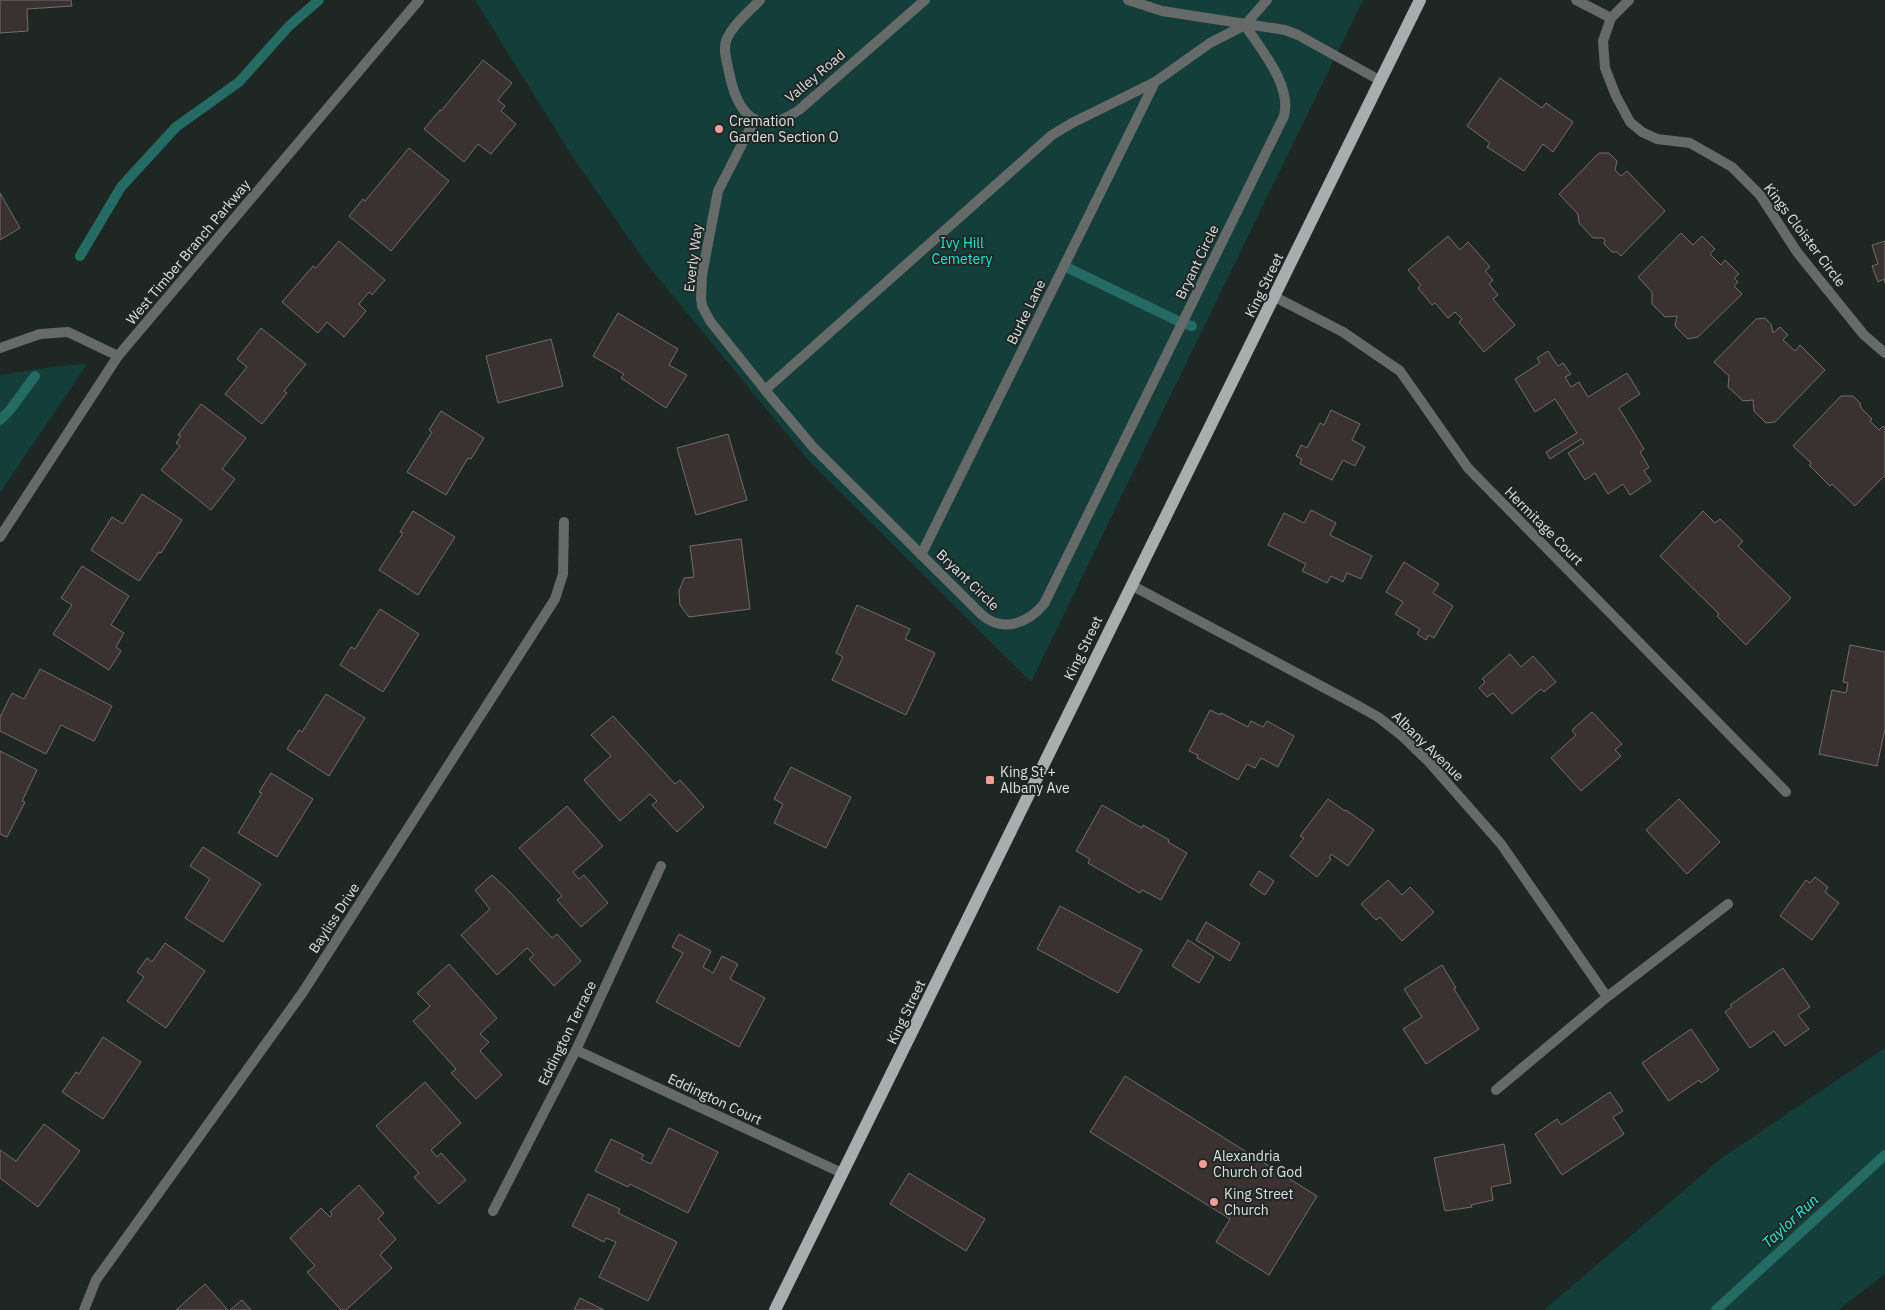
<svg xmlns="http://www.w3.org/2000/svg" width="1885" height="1310" font-family="'IBM Plex Sans',sans-serif">
	<rect width="100%" height="100%" fill="#1f2725"/>
	<path fill="#143e39" d="M 475,0 L 1363,0 L 1031,682 L 810,462 L 646,263 L 572,156 Z
		M 87,364 L 0,493 L 0,375 L 51,367 Z
		M 1885,1048 L 1885,1274 L 1838,1310 L 1544,1310 L 1723,1157 Z"/>
	<g fill="none" stroke-linecap="round" stroke-linejoin="round">
		<path stroke="#236b63" stroke-width="10" d="M 80,256 L 121,187 L 176,127 L 239,82 L 289,26 L 319,0
			M 1064,266 L 1182,323 L 1192,326
			M 0,420 L 10,410 L 35,376
			M 1716,1310 L 1885,1155"/>
	</g>
	<path fill="#3a3231" stroke="#756c6c" d="M 0,0 L 71,0 L 72,6 L 27,9 L 28,31 L 0,33 Z
		M 483,60 L 512,83 L 498,100 L 505,106 L 501,111 L 516,124 L 491,154 L 478,144 L 464,162 L 424,129 L 440,110 L 441,111 Z
		M 1500,78 L 1542,108 L 1546,103 L 1573,122 L 1553,152 L 1543,144 L 1524,171 L 1487,147 L 1490,143 L 1467,126 Z
		M 409,148 L 449,181 L 391,251 L 349,216 L 363,199 L 365,201 Z
		M 1599,153 L 1609,153 L 1617,161 L 1615,170 L 1621,176 L 1627,171 L 1665,211 L 1621,256 L 1617,252 L 1612,252 L 1604,244 L 1605,240 L 1603,238 L 1593,238 L 1579,223 L 1578,214 L 1559,194 Z
		M 0,193 L 20,228 L 0,240 Z
		M 1681,233 L 1693,245 L 1702,236 L 1715,249 L 1710,254 L 1721,265 L 1725,260 L 1739,274 L 1734,278 L 1738,282 L 1734,286 L 1742,294 L 1698,337 L 1688,339 L 1675,326 L 1677,316 L 1665,317 L 1652,304 L 1652,292 L 1638,277 Z
		M 1448,236 L 1460,250 L 1468,242 L 1490,267 L 1485,271 L 1493,280 L 1489,284 L 1498,295 L 1493,299 L 1515,325 L 1484,352 L 1459,322 L 1462,319 L 1455,312 L 1448,318 L 1435,303 L 1432,305 L 1418,288 L 1421,285 L 1408,270 Z
		M 339,241 L 385,280 L 372,295 L 369,292 L 359,304 L 366,311 L 344,337 L 327,322 L 318,333 L 282,302 L 313,266 L 316,268 Z
		M 1885,241 L 1885,283 L 1884,279 L 1878,282 L 1872,266 L 1878,264 L 1872,245 Z
		M 618,313 L 678,349 L 669,365 L 687,375 L 666,408 L 621,378 L 624,374 L 593,356 Z
		M 1765,318 L 1771,324 L 1773,333 L 1780,327 L 1788,335 L 1783,340 L 1795,351 L 1800,345 L 1825,370 L 1775,422 L 1766,423 L 1754,411 L 1753,400 L 1743,401 L 1728,387 L 1729,376 L 1714,362 L 1756,319 Z
		M 261,328 L 306,364 L 284,391 L 287,393 L 262,424 L 225,394 L 247,367 L 237,359 Z
		M 551,339 L 563,386 L 498,403 L 486,356 Z
		M 1548,351 L 1558,366 L 1563,363 L 1571,374 L 1565,377 L 1571,387 L 1579,382 L 1588,397 L 1627,373 L 1640,394 L 1619,408 L 1644,449 L 1640,452 L 1649,467 L 1644,471 L 1651,481 L 1630,495 L 1623,484 L 1608,494 L 1595,473 L 1585,480 L 1568,453 L 1584,443 L 1581,439 L 1550,459 L 1546,452 L 1577,433 L 1555,399 L 1535,412 L 1515,379 L 1540,363 L 1537,358 Z
		M 1841,396 L 1853,396 L 1860,403 L 1861,408 L 1872,419 L 1870,421 L 1879,430 L 1883,426 L 1885,428 L 1885,475 L 1855,506 L 1832,484 L 1830,486 L 1809,465 L 1811,463 L 1793,446 Z
		M 201,404 L 246,438 L 222,469 L 235,479 L 211,510 L 161,470 L 180,446 L 176,443 L 181,436 L 178,435 Z
		M 1331,410 L 1360,424 L 1352,440 L 1365,447 L 1355,466 L 1343,460 L 1332,480 L 1300,464 L 1302,459 L 1296,456 L 1301,445 L 1307,448 L 1320,423 L 1324,425 Z
		M 441,411 L 484,438 L 471,459 L 468,458 L 446,495 L 407,472 L 432,432 L 429,430 Z
		M 728,434 L 747,500 L 696,515 L 677,448 Z
		M 142,494 L 182,520 L 161,553 L 159,552 L 139,581 L 91,550 L 112,517 L 123,524 Z
		M 1311,510 L 1336,523 L 1330,535 L 1372,556 L 1361,579 L 1347,573 L 1343,582 L 1331,576 L 1327,583 L 1302,571 L 1306,564 L 1268,545 L 1284,513 L 1304,523 Z
		M 413,511 L 455,537 L 418,595 L 379,570 L 403,533 L 400,532 Z
		M 1703,511 L 1715,523 L 1720,519 L 1743,541 L 1738,546 L 1791,598 L 1746,645 L 1717,616 L 1719,614 L 1660,556 Z
		M 741,539 L 750,609 L 689,617 L 680,605 L 679,591 L 684,578 L 694,577 L 690,546 Z
		M 1404,562 L 1439,584 L 1433,593 L 1453,606 L 1434,638 L 1429,635 L 1426,640 L 1417,634 L 1420,629 L 1395,614 L 1403,602 L 1386,592 Z
		M 82,566 L 129,596 L 111,625 L 124,633 L 116,647 L 121,651 L 109,670 L 53,634 L 72,605 L 61,598 Z
		M 857,605 L 910,629 L 905,639 L 935,653 L 906,715 L 832,680 L 843,657 L 836,653 Z
		M 380,609 L 419,634 L 383,692 L 340,665 L 351,647 L 355,649 Z
		M 1850,645 L 1885,652 L 1885,729 L 1877,766 L 1819,754 L 1832,690 L 1846,693 L 1848,683 L 1843,682 Z
		M 1510,654 L 1521,667 L 1533,656 L 1556,682 L 1544,692 L 1541,689 L 1512,714 L 1493,693 L 1487,697 L 1479,688 L 1485,682 L 1482,679 Z
		M 40,669 L 112,706 L 94,741 L 61,725 L 46,754 L 0,731 L 0,717 L 12,693 L 24,699 Z
		M 326,694 L 365,718 L 329,776 L 287,749 L 299,730 L 302,732 Z
		M 1210,710 L 1220,715 L 1221,713 L 1248,727 L 1251,721 L 1263,727 L 1267,721 L 1294,736 L 1278,767 L 1261,758 L 1255,768 L 1247,764 L 1238,780 L 1197,758 L 1198,755 L 1189,751 Z
		M 1592,712 L 1622,744 L 1615,750 L 1621,756 L 1581,791 L 1551,758 L 1576,735 L 1572,730 Z
		M 613,716 L 675,784 L 680,780 L 704,807 L 677,832 L 652,805 L 657,801 L 650,794 L 620,821 L 584,780 L 611,756 L 591,735 Z
		M 0,751 L 37,770 L 22,801 L 25,802 L 7,837 L 0,834 Z
		M 791,767 L 851,797 L 826,848 L 774,823 L 783,804 L 774,799 Z
		M 271,773 L 313,799 L 277,857 L 238,833 L 262,793 L 259,792 Z
		M 1328,799 L 1345,811 L 1346,810 L 1374,830 L 1348,866 L 1331,854 L 1329,858 L 1331,859 L 1317,877 L 1290,856 L 1304,838 L 1300,836 Z
		M 1679,799 L 1720,842 L 1687,874 L 1646,830 Z
		M 1102,805 L 1142,828 L 1143,825 L 1169,840 L 1168,842 L 1187,853 L 1161,900 L 1142,890 L 1140,893 L 1088,863 L 1090,859 L 1076,851 Z
		M 567,806 L 603,846 L 573,872 L 579,879 L 584,875 L 608,903 L 581,927 L 557,900 L 562,896 L 519,848 Z
		M 203,847 L 261,884 L 223,942 L 185,918 L 210,879 L 190,866 Z
		M 1259,871 L 1274,881 L 1265,895 L 1250,885 Z
		M 492,875 L 509,891 L 552,938 L 557,934 L 581,961 L 554,986 L 529,959 L 534,955 L 527,948 L 497,975 L 461,935 L 490,909 L 475,890 Z
		M 1815,877 L 1828,887 L 1825,892 L 1839,903 L 1812,940 L 1780,916 L 1806,880 L 1810,883 Z
		M 1388,880 L 1402,895 L 1410,887 L 1434,912 L 1402,941 L 1380,917 L 1376,920 L 1361,904 Z
		M 1060,906 L 1142,950 L 1118,993 L 1037,949 Z
		M 1206,922 L 1240,943 L 1230,961 L 1196,940 Z
		M 679,934 L 711,951 L 703,967 L 713,973 L 722,956 L 738,964 L 730,979 L 765,998 L 739,1047 L 656,1002 L 683,953 L 672,947 Z
		M 1188,940 L 1214,957 L 1199,983 L 1172,966 Z
		M 165,943 L 205,971 L 166,1028 L 127,1001 L 144,977 L 137,972 L 147,958 L 152,962 Z
		M 449,964 L 497,1018 L 480,1034 L 489,1042 L 480,1051 L 502,1075 L 476,1099 L 451,1073 L 456,1069 L 413,1021 L 430,1006 L 417,993 Z
		M 1442,965 L 1456,988 L 1454,989 L 1479,1029 L 1426,1064 L 1403,1029 L 1422,1017 L 1404,989 Z
		M 1783,968 L 1810,1007 L 1798,1015 L 1809,1029 L 1785,1046 L 1774,1031 L 1750,1048 L 1725,1012 L 1732,1007 L 1730,1005 Z
		M 1691,1029 L 1719,1070 L 1701,1083 L 1699,1080 L 1669,1101 L 1642,1063 Z
		M 103,1037 L 141,1062 L 103,1119 L 62,1092 L 76,1072 L 79,1074 Z
		M 1125,1076 L 1317,1196 L 1269,1275 L 1216,1242 L 1230,1219 L 1090,1132 Z
		M 425,1082 L 461,1123 L 431,1150 L 437,1157 L 441,1153 L 466,1180 L 439,1204 L 414,1177 L 419,1173 L 376,1126 Z
		M 1610,1092 L 1623,1111 L 1613,1117 L 1624,1134 L 1562,1175 L 1535,1134 L 1557,1119 L 1561,1125 Z
		M 44,1124 L 80,1151 L 38,1207 L 0,1178 L 0,1150 L 16,1161 Z
		M 669,1128 L 718,1152 L 688,1213 L 630,1184 L 628,1187 L 595,1171 L 611,1139 L 644,1155 L 641,1159 L 651,1164 Z
		M 1504,1144 L 1511,1183 L 1491,1187 L 1493,1200 L 1471,1205 L 1472,1207 L 1445,1211 L 1434,1158 Z
		M 909,1173 L 985,1219 L 966,1251 L 890,1204 Z
		M 359,1185 L 384,1213 L 378,1219 L 396,1239 L 380,1255 L 392,1268 L 346,1310 L 341,1310 L 307,1272 L 315,1266 L 290,1238 L 321,1208 L 330,1217 L 332,1214 L 330,1212 Z
		M 588,1194 L 620,1209 L 618,1213 L 677,1242 L 648,1301 L 599,1277 L 616,1242 L 606,1238 L 604,1242 L 572,1226 Z
		M 205,1284 L 228,1310 L 176,1310 Z
		M 580,1298 L 604,1310 L 574,1310 Z
		M 242,1300 L 251,1310 L 230,1310 Z"/>
	<g fill="none" stroke-linecap="round" stroke-linejoin="round">
		<path stroke="#666a69" stroke-width="10" d="M 760,0 C 749,12 732,25 726,41 C 723,51 727,62 729,72 C 737,113 757,139 799,110 L 925,0
			M 1128,0 L 1162,11 L 1285,30 L 1298,35 L 1381,81
			M 1245,25 C 1261,50 1292,85 1284,116 L 1044,604 C 1028,623 1003,633 982,615 L 813,447 L 765,390 L 1052,135 L 1072,123 L 1155,82 L 1210,43 Z
			M 1245,25 L 1267,0
			M 755,119 L 718,191 L 702,275 L 701,298 L 702,306 L 710,321 L 765,390
			M 921,555 L 1155,82"/>
		<path stroke="#666a69" stroke-width="10" d="M 1576,0 L 1611,18
			M 1629,0 L 1611,18 L 1603,41 L 1605,68 L 1616,96 L 1630,122 L 1642,132 L 1657,139 L 1690,143 L 1732,167 L 1760,195 L 1797,252 L 1864,335 L 1885,353
			M 1275,297 L 1343,332 L 1400,371 L 1468,468 L 1786,792
			M 0,348 L 40,334 L 68,332 L 118,356
			M 0,537 L 118,356 L 419,0
			M 1131,585 L 1353,703 L 1378,717 L 1401,735 L 1429,762 L 1501,844 L 1607,997
			M 576,1050 L 842,1173
			M 1496,1090 L 1607,997 L 1728,904
			M 493,1211 L 576,1050 L 661,866
			M 84,1310 L 96,1280 L 303,992 L 555,599 L 563,574 L 564,522"/>
		<path stroke="#a7afae" stroke-width="12" d="M 775,1310 L 1420,0"/>
	</g>
	<g fill="#f59b99" stroke="#1f2725" stroke-width="2">
		<circle cx="719" cy="129" r="5"/>
		<rect x="985" y="775" width="10" height="10" rx="2.5"/>
		<circle cx="1203" cy="1164" r="5"/>
		<circle cx="1214" cy="1202" r="5"/>
	</g>
	<g text-anchor="middle" dominant-baseline="central" stroke-width="4" stroke-linejoin="round" paint-order="stroke">
		<g font-size="14" fill="#dce1e0" stroke="#1f2725">
			<text transform="translate(815 76) rotate(-40)">Valley Road</text>
			<text transform="translate(1805 235) rotate(53)">Kings Cloister Circle</text>
			<text transform="translate(188 252) rotate(-50)">West Timber Branch Parkway</text>
			<text transform="translate(693 258) rotate(-83)">Everly Way</text>
			<text transform="translate(1197 262) rotate(-64)">Bryant Circle</text>
			<text transform="translate(1264 285) rotate(-64)">King Street</text>
			<text transform="translate(1026 312) rotate(-64)">Burke Lane</text>
			<text transform="translate(1544 526) rotate(45)">Hermitage Court</text>
			<text transform="translate(968 580) rotate(44)">Bryant Circle</text>
			<text transform="translate(1083 648) rotate(-64)">King Street</text>
			<text transform="translate(1428 746) rotate(44)">Albany Avenue</text>
			<text transform="translate(334 918) rotate(-57)">Bayliss Drive</text>
			<text transform="translate(906 1012) rotate(-64)">King Street</text>
			<text transform="translate(567 1033) rotate(-64)">Eddington Terrace</text>
			<text transform="translate(715 1099) rotate(25)">Eddington Court</text>
		</g>
		<g font-size="14" fill="#dce1e0" stroke="#1f2725" text-anchor="start">
			<text x="729" y="121">Cremation<tspan x="729" dy="16">Garden Section O</tspan></text>
			<text x="1000" y="772">King St +<tspan x="1000" dy="16">Albany Ave</tspan></text>
			<text x="1213" y="1156">Alexandria<tspan x="1213" dy="16">Church of God</tspan></text>
			<text x="1224" y="1194">King Street<tspan x="1224" dy="16">Church</tspan></text>
		</g>
		<g font-size="14" fill="#0aecd9" stroke="#1f2725">
			<text x="962" y="243">Ivy Hill<tspan x="962" dy="16">Cemetery</tspan></text>
		</g>
		<g font-size="15" font-style="italic" fill="#23f2df" stroke="#1f2725">
			<text transform="translate(1790 1221) rotate(-43)">Taylor Run</text>
		</g>
	</g>
</svg>
